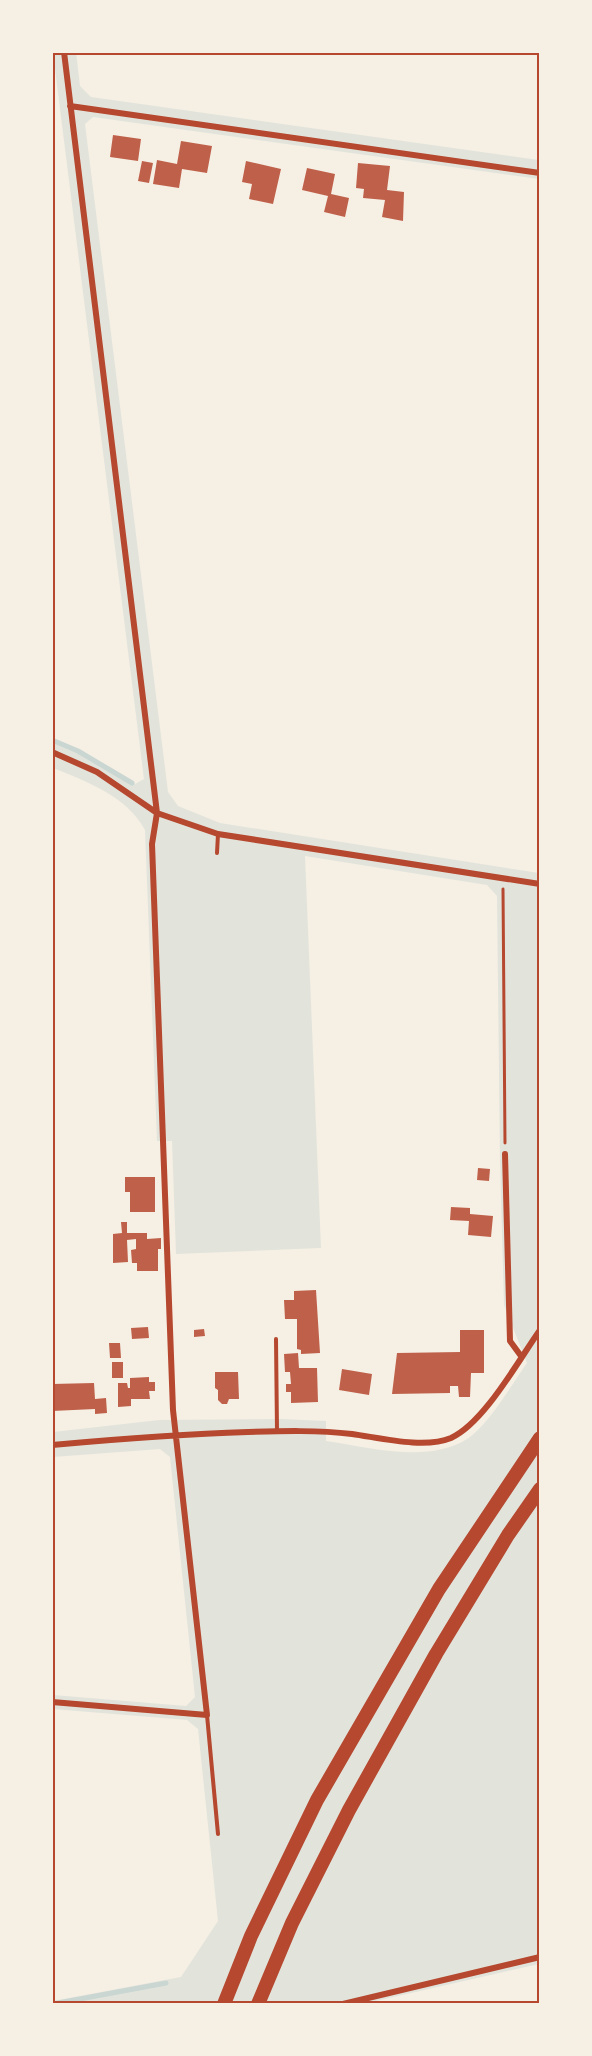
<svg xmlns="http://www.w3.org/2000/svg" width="592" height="2056" font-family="Arial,sans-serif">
	<rect width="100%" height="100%" fill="#f6efe4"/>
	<path fill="#e2e4dc" d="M 76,52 L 80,86 L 91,97 L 539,160 L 539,179 L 93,117 L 85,124 L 168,792 L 178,806 L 220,823 L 539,873 L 539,1964 L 367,2003 L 53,2003 L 53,2001 L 181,1977 L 218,1921 L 198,1729 L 187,1720 L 53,1709 L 53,1695 L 186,1706 L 195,1697 L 170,1457 L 160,1449 L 53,1457 L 53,1432 L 159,1420 L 281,1419 L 326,1421 L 326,1441 C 369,1447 427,1464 467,1439 C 488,1426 512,1384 527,1363 L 504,1305 L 500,1161 L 497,896 L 487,885 L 305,856 L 321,1248 L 176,1254 L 172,1141 L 157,1141 L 145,830 C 128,797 86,781 53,768 L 53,740 L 110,767 L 135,784 L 144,779 L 53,53 Z"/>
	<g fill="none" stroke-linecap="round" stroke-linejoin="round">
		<path stroke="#c9d6d2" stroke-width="5" d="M 52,740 L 78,751 L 132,783
			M 53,2004 L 166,1983"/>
	</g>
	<path fill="#bf614a" d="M 113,135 L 141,139 L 138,161 L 110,157 Z
		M 181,141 L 212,146 L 207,173 L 182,169 L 179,188 L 153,184 L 157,160 L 177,164 Z
		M 142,161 L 153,163 L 149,183 L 138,181 Z
		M 246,161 L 281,169 L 273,204 L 249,199 L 252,184 L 242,182 Z
		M 358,163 L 390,166 L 387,190 L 404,192 L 403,221 L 382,217 L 385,200 L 363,198 L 364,189 L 356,188 Z
		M 307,168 L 335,174 L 331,194 L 349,198 L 345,217 L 324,212 L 328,196 L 302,190 Z
		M 478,1168 L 490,1169 L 489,1181 L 477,1180 Z
		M 125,1177 L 155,1177 L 155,1212 L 130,1212 L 130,1192 L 125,1192 Z
		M 451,1207 L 470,1208 L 470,1214 L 493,1216 L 491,1237 L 468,1235 L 469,1221 L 450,1220 Z
		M 121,1222 L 127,1222 L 127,1233 L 147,1233 L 147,1239 L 161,1238 L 161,1249 L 158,1249 L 158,1271 L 137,1271 L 137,1263 L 132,1263 L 131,1250 L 136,1249 L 136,1239 L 127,1240 L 128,1262 L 113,1263 L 113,1234 L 122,1233 Z
		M 316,1290 L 320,1353 L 301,1354 L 301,1350 L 297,1349 L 297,1319 L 285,1319 L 284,1300 L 294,1300 L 294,1291 Z
		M 148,1327 L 149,1338 L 132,1339 L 131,1328 Z
		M 204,1329 L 205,1336 L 194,1337 L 194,1330 Z
		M 460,1330 L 484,1330 L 484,1373 L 471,1373 L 470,1397 L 459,1397 L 458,1386 L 450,1386 L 450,1393 L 392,1394 L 397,1353 L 460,1352 Z
		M 109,1343 L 120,1343 L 121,1358 L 110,1358 Z
		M 298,1353 L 299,1368 L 317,1368 L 318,1402 L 291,1403 L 291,1392 L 286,1392 L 286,1384 L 291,1384 L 290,1372 L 285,1372 L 284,1354 Z
		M 112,1362 L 123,1362 L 123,1378 L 112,1378 Z
		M 342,1369 L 372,1374 L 369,1395 L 339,1390 Z
		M 215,1372 L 238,1372 L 239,1399 L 229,1399 L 227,1404 L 222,1404 L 218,1400 L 218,1390 L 215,1388 Z
		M 149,1377 L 149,1382 L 155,1382 L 155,1391 L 149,1391 L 150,1399 L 131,1399 L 131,1406 L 118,1407 L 118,1383 L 127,1383 L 128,1388 L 130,1388 L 130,1378 Z
		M 94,1383 L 95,1399 L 106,1398 L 107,1413 L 95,1414 L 95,1409 L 52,1411 L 52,1384 Z"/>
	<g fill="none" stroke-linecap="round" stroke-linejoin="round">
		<path stroke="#b5482f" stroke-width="3" d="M 503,889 L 505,1143"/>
		<path stroke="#b5482f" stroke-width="4" d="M 217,853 L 218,834
			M 276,1339 L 277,1431
			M 207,1715 L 218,1834"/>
		<path stroke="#b5482f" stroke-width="6" d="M 70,106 L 540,173
			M 52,752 L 97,772 L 157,813 L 218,834 L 540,884
			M 505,1154 L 510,1341 L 521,1356
			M 52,1445 C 118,1439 182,1434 248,1432 C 282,1431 318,1430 352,1434 C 381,1438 424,1449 451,1438 C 484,1423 518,1361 540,1330
			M 52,1702 L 207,1715 L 173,1410 L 152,844 L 157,813 L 64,52
			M 343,2004 L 540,1957"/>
		<path stroke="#b5482f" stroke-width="14" d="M 224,2004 L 251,1936 L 317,1800 L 439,1589 L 540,1438
			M 258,2004 L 292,1923 L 349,1810 L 436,1654 L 508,1535 L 540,1489"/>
	</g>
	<rect width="592" height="2056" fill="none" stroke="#f6efe4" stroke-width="108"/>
	<rect x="54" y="54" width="484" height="1948" fill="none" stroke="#b5482f" stroke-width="2"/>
</svg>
